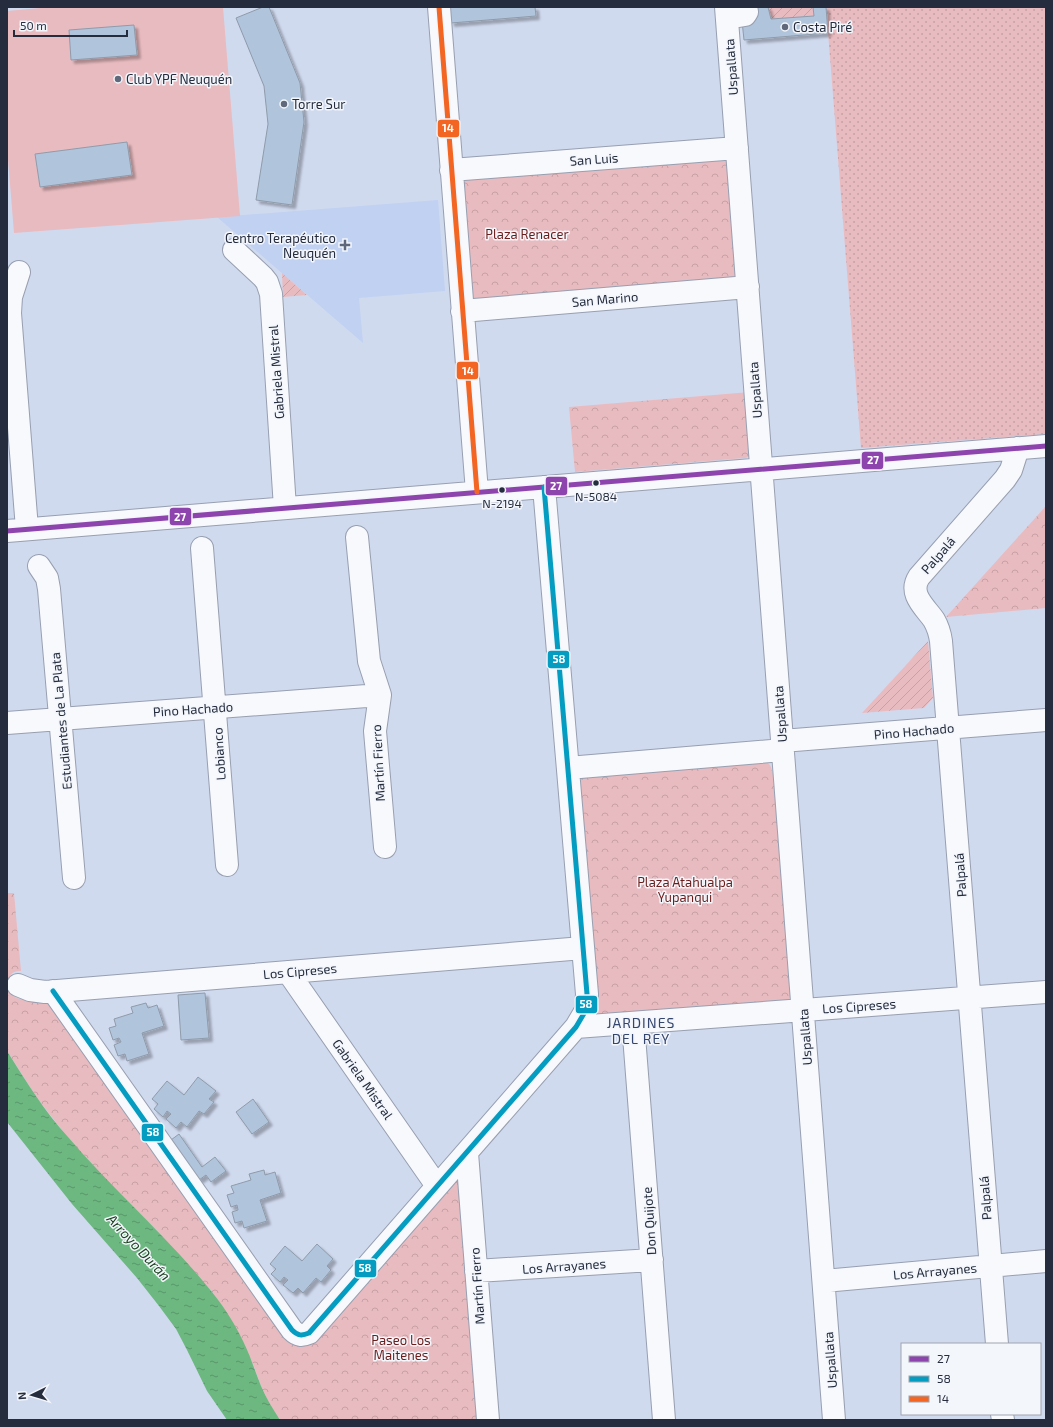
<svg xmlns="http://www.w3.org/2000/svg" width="1053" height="1427" font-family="'Exo 2',sans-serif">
	<defs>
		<pattern id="grass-dots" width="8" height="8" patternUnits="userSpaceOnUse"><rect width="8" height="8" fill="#e8bbc0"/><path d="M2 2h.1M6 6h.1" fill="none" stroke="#c7a1a6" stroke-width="1.8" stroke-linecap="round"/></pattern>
		<pattern id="park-crowns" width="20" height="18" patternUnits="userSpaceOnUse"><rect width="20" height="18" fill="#e8bbc0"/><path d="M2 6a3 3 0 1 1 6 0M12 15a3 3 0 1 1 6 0" fill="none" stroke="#c7a1a6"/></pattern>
		<pattern id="garden-furrows" width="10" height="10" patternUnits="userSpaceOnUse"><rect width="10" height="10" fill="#e8bbc0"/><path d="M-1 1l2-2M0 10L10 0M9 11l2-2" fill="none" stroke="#c7a1a6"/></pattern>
		<pattern id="water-ripples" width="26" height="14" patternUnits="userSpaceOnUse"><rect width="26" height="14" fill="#6db880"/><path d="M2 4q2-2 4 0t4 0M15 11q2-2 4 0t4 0" fill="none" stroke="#59966a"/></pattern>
		<filter id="shadow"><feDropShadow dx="3.5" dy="3.5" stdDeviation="1" flood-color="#0004"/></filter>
	</defs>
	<rect width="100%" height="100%" fill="#d0daef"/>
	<path fill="#c1d1f2" d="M 438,200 L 445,291 L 359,298 L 363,343 L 217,217 Z"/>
	<path fill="url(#grass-dots)" d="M 826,7 L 1046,7 L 1046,434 L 861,448 Z"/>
	<path fill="url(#park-crowns)" d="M 728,157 L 739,278 L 472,299 L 462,179 Z
		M 750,392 L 752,456 L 745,458 L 575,472 L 569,407 Z
		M 1046,506 L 1046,608 L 946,617 Z
		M 765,761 C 771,764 772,769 773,775 L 791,991 L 789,1001 L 599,1015 L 597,1009 L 579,781 L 583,776 Z
		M 7,893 L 14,893 L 21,971 C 16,971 12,972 10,976 C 7,980 7,984 9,988 C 14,1007 39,996 51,1005 L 292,1344 L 296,1345 L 304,1346 L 457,1180 L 459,1181 L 478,1420 L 280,1420 L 271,1407 L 261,1386 L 253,1364 L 228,1315 L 213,1293 L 157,1231 L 109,1183 L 68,1138 L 37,1098 L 7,1051 Z"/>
	<path fill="url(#garden-furrows)" d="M 768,7 L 813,7 L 814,16 L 771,19 Z
		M 282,273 L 307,295 L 283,297 Z
		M 928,641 L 933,698 L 924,708 L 862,713 Z"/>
	<path fill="#e8bbc0" d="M 51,7 L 223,7 L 240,216 L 14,233 L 7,147 L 7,11 Z"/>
	<path fill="url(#water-ripples)" d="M 7,1051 C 26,1081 44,1111 68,1137 C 114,1191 168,1237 212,1292 C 224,1307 235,1324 243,1341 C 250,1355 255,1371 261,1386 C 266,1398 273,1409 280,1420 L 227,1420 L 207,1391 L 187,1350 L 176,1329 L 159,1306 L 137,1278 L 72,1204 L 7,1122 Z"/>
	<path fill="#b0c4db" stroke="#8f9bab" filter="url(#shadow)" d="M 263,7 L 269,7 L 300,83 L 304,122 L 292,205 L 256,200 L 268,124 L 264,86 L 236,18 Z
		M 449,7 L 535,7 L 536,16 L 451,23 Z
		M 749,7 L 768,7 L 771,19 L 814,16 L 813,7 L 826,7 L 828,33 L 744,40 L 742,21 Z
		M 134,25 L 137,55 L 71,60 L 69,30 Z
		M 127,142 L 132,175 L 40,187 L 35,154 Z
		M 205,993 L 209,1038 L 181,1040 L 178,995 Z
		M 146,1003 L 148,1008 L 157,1005 L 164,1026 L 142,1033 L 149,1054 L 127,1061 L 125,1054 L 118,1056 L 114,1045 L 121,1042 L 119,1038 L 113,1040 L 109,1028 L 116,1026 L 114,1019 L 133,1013 L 131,1007 Z
		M 198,1077 L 216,1091 L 209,1099 L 214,1102 L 204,1114 L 199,1111 L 187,1127 L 181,1122 L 176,1128 L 166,1119 L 171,1114 L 167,1111 L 163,1117 L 154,1109 L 158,1104 L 152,1099 L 167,1081 L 184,1095 Z
		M 253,1099 L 269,1122 L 252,1134 L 236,1112 Z
		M 179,1134 L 202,1167 L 215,1157 L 226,1171 L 211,1182 L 206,1175 L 199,1180 L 171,1140 Z
		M 264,1170 L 265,1175 L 275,1172 L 281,1193 L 260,1200 L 267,1221 L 244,1228 L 242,1221 L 235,1223 L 232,1212 L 238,1210 L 237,1205 L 231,1207 L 227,1195 L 234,1193 L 231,1186 L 251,1180 L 249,1174 Z
		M 317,1244 L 333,1259 L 327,1266 L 331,1270 L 321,1282 L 316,1278 L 303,1293 L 298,1288 L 293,1293 L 283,1285 L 288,1280 L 284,1277 L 280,1282 L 271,1274 L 276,1269 L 270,1264 L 285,1246 L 302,1261 Z"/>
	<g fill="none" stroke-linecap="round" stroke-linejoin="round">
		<g stroke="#979fb0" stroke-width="24">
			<path id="minor" d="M 439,7 L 477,492
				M 726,7 L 834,1420
				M 727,18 L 745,15 L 747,12 L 746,7
				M 451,170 L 737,148
				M 234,250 L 263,277 L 267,282 L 271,294 L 285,508
				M 19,272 L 11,297 L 10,313 L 27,529
				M 462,311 L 748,287
				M 7,531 L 1046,446
				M 357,537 L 369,661 L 380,695 L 375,731 L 385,847
				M 202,548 L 227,865
				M 39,566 L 47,578 L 49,589 L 74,878
				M 7,723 L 380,695
				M 782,741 L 1046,720
				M 568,768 L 783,750
				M 288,972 L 437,1186
				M 18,985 L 30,990 L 45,992 L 583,948
				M 53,991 L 292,1330 C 298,1336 302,1336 309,1333 L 576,1027 L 586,1010 L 587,994 L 544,487
				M 633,1023 L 664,1420
				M 576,1027 L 1046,992
				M 467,1153 L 488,1420
				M 476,1271 L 652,1260
				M 824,1281 L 1046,1261
				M 997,1344 L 941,641 C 940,634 938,627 934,620 C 925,607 908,594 919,577 L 1005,479 L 1011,470 L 1018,448
				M 1002,1414 L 1003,1420"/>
		</g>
		<use href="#minor" stroke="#f8f9fd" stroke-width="22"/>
		<g stroke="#f3f6fb" stroke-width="8">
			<path id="bus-1" d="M 7,531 L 1046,446"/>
		</g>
		<g stroke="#f3f6fb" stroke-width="8">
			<path id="bus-2" d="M 53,991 L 292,1330 C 298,1336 302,1336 309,1333 L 576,1027 L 586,1010 L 587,994 L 544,487"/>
		</g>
		<g stroke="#f3f6fb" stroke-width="8">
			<path id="bus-3" d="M 439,7 L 477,492"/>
		</g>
		<use href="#bus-1" stroke="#8e44ad" stroke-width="5"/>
		<use href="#bus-2" stroke="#049cc0" stroke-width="5"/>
		<use href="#bus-3" stroke="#f26522" stroke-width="5"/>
	</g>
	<g fill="#60697c" stroke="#f3f6fb" stroke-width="1.5">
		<circle cx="785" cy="27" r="4"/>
		<circle cx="118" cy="79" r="4"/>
		<circle cx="284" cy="104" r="4"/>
		<path d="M343 239h4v4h4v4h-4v4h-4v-4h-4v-4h4z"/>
	</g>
	<g fill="#242c3e" stroke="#f3f6fb" stroke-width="1.5">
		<circle cx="596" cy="483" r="3.5"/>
		<circle cx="502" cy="490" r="3.5"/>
	</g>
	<g text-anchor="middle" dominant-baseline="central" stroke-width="3" stroke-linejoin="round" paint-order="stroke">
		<g font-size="12" fill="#242c3e" stroke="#f3f6fb">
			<text x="596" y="496">N-5084</text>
			<text x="502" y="503">N-2194</text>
		</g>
		<g font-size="13" fill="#242c3e" stroke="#f3f6fb" text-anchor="start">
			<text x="793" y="27">Costa Piré</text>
			<text x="126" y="79">Club YPF Neuquén</text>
			<text x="292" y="104">Torre Sur</text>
			<text x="336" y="238" text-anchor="end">Centro Terapéutico<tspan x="336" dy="15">Neuquén</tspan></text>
		</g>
		<g font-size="13" fill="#242c3e" stroke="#f3f6fb">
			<text transform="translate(731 67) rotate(-94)">Uspallata</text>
			<text transform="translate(594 159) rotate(-4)">San Luis</text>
			<text transform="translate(605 299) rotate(-5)">San Marino</text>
			<text transform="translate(276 372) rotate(-94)">Gabriela Mistral</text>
			<text transform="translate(755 390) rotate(-94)">Uspallata</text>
			<text transform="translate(938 555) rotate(-49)">Palpalá</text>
			<text transform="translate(193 709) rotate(-4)">Pino Hachado</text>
			<text transform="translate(780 714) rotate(-94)">Uspallata</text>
			<text transform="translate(61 721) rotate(-95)">Estudiantes de La Plata</text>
			<text transform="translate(914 731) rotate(-5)">Pino Hachado</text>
			<text transform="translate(219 754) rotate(-94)">Lobianco</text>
			<text transform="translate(378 763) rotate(-93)">Martín Fierro</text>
			<text transform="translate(960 875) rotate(-94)">Palpalá</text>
			<text transform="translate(300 971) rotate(-5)">Los Cipreses</text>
			<text transform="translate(859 1006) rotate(-4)">Los Cipreses</text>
			<text transform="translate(805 1037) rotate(-94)">Uspallata</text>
			<text transform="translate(363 1079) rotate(55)">Gabriela Mistral</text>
			<text transform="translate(985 1198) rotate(-94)">Palpalá</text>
			<text transform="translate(649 1221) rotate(-94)">Don Quijote</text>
			<text transform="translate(564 1266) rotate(-4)">Los Arrayanes</text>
			<text transform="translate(935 1271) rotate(-5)">Los Arrayanes</text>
			<text transform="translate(477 1286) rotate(-94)">Martín Fierro</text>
			<text transform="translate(830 1360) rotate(-94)">Uspallata</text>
		</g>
		<g font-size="13" fill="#6c1c1a" stroke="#f3f6fb">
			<text x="527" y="234">Plaza Renacer</text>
			<text x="685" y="882">Plaza Atahualpa<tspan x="685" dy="15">Yupanqui</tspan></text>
			<text x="401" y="1340">Paseo Los<tspan x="401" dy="15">Maitenes</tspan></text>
		</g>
		<g font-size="14" letter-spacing="1" fill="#35466e" stroke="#f3f6fb">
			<text x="641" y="1022">JARDINES<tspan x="641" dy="16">DEL REY</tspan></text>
		</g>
		<g font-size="14" font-style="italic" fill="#1a421f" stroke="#f3f6fb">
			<text transform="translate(139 1247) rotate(47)">Arroyo Durán</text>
		</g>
	</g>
	<g stroke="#f3f6fb" stroke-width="1.5">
		<rect x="437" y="119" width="23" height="19" rx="4" fill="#f26522"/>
		<rect x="456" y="361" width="23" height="19" rx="4" fill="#f26522"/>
		<rect x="861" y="451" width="23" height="19" rx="4" fill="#8e44ad"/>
		<rect x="545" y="476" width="23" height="20" rx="4" fill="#8e44ad"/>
		<rect x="169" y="507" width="23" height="19" rx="4" fill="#8e44ad"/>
		<rect x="547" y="650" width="23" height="19" rx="4" fill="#049cc0"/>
		<rect x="575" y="995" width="23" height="19" rx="4" fill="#049cc0"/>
		<rect x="141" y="1123" width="23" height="19" rx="4" fill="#049cc0"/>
		<rect x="354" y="1259" width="23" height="19" rx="4" fill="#049cc0"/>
	</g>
	<g font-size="11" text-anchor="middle" font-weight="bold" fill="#fff">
		<text x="448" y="132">14</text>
		<text x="468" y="375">14</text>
		<text x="873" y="464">27</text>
		<text x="556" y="490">27</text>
		<text x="180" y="521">27</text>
		<text x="559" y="663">58</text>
		<text x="586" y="1008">58</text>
		<text x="153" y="1136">58</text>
		<text x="365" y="1272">58</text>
	</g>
	<rect width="1053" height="1427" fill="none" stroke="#242c3e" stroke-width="16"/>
	<rect x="901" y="1343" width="140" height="72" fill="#f3f6fb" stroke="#a0a5af"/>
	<rect x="909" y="1356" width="20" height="6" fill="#8e44ad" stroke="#a0a5af"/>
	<text x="937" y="1363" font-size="12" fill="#242c3e">27</text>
	<rect x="909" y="1376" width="20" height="6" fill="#049cc0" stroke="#a0a5af"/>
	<text x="937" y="1383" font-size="12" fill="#242c3e">58</text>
	<rect x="909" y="1396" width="20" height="6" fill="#f26522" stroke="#a0a5af"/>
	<text x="937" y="1403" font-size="12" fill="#242c3e">14</text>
	<g transform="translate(32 1395) rotate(265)" stroke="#f3f6fb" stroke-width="3" paint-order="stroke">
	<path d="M0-3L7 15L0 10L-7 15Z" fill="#242c3e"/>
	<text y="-6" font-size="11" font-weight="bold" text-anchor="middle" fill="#242c3e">N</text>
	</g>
	<path d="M14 30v6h113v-6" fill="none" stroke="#242c3e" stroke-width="2"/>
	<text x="20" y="30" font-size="12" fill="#242c3e" stroke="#f3f6fb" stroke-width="3" paint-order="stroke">50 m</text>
</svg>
